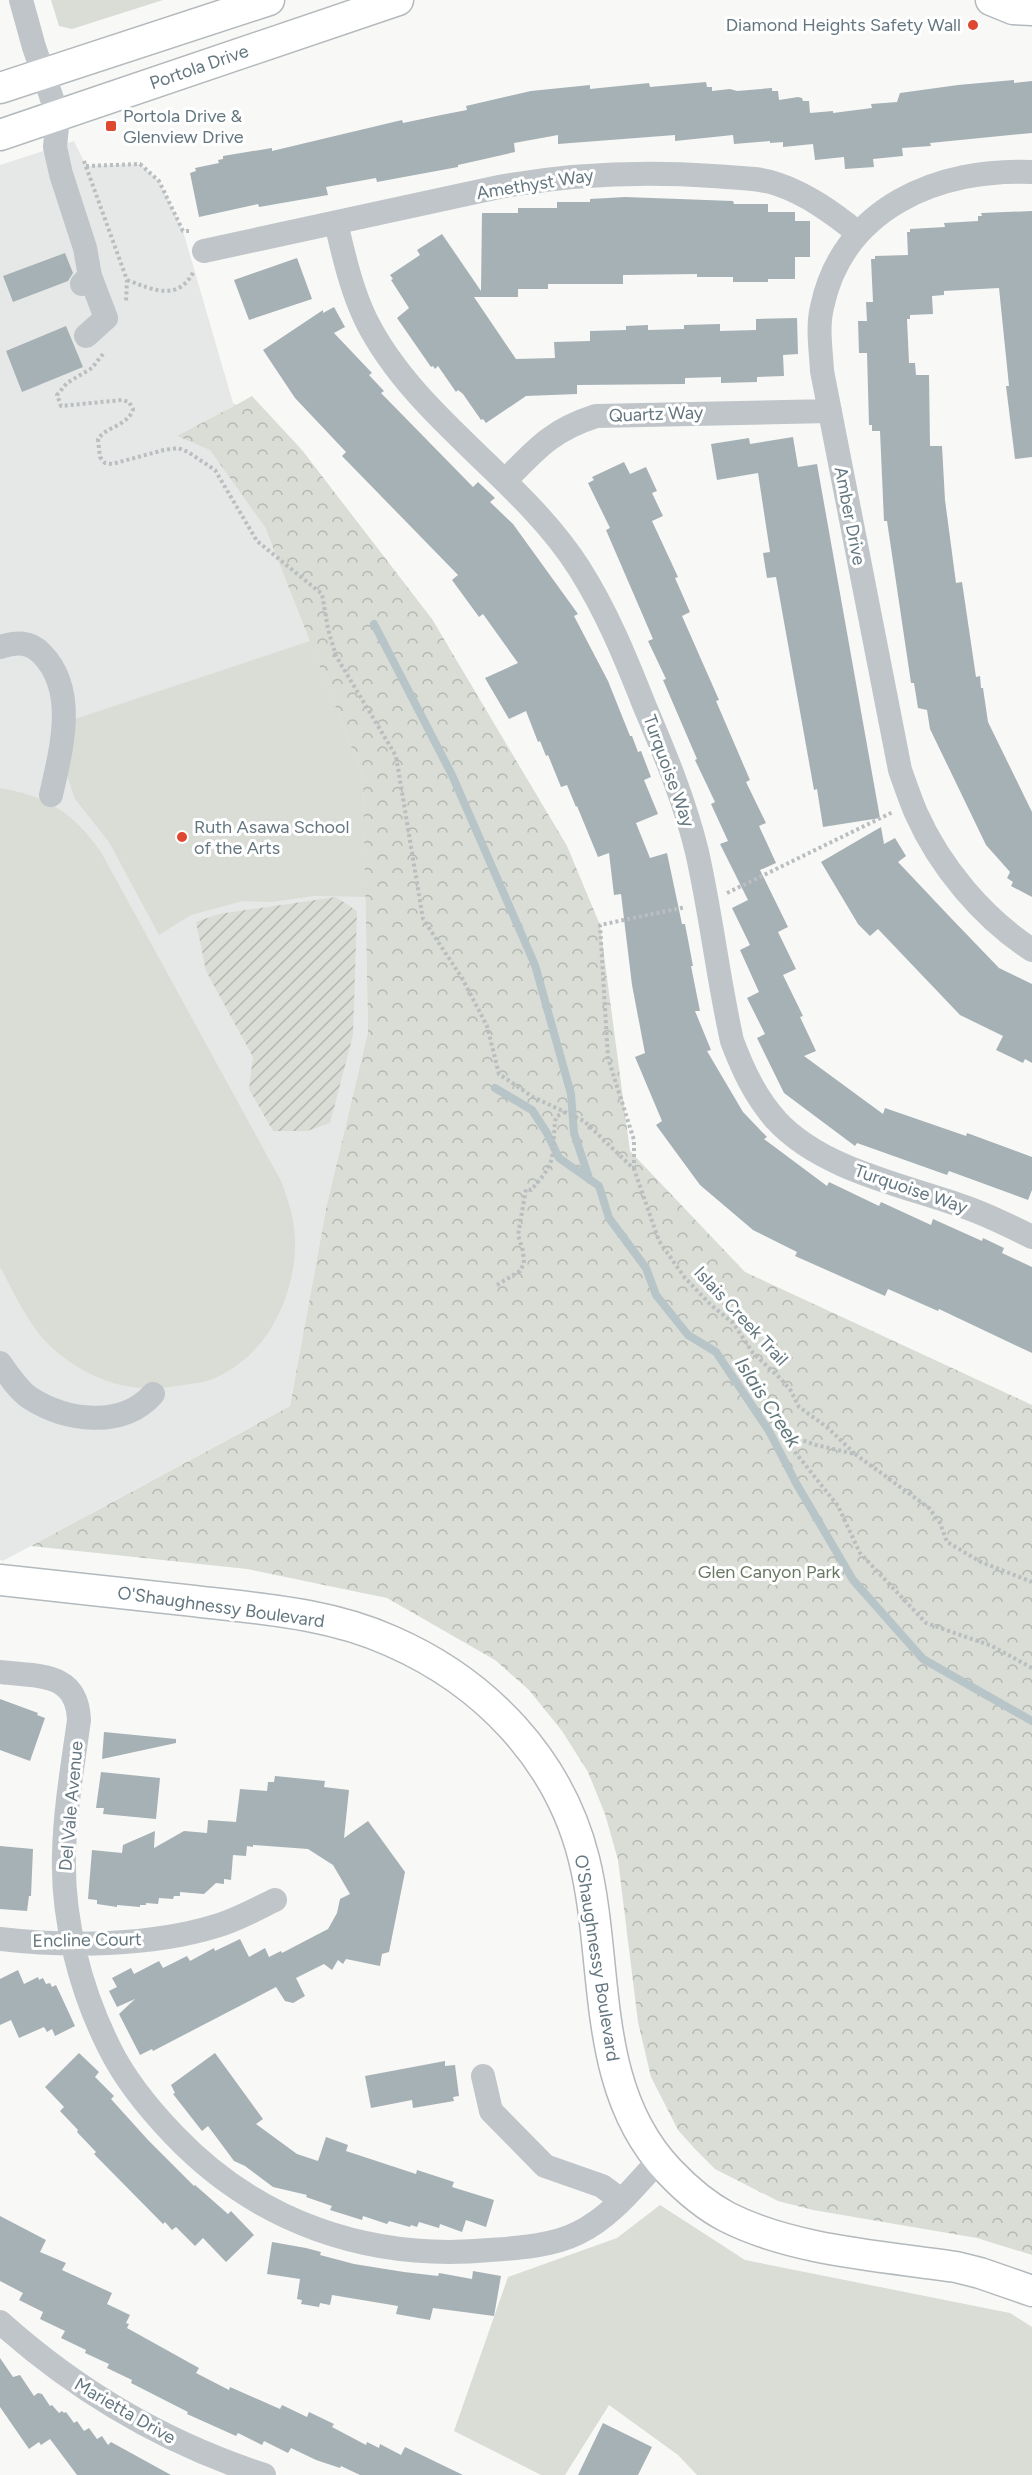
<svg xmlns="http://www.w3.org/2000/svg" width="1032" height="2475" font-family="Figtree,sans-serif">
	<defs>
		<pattern id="forest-crowns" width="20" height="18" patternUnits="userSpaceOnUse" patternTransform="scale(1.5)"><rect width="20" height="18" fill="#d9ddd5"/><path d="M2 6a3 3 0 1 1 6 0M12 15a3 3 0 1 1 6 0" fill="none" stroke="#b4b8b2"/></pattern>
		<pattern id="garden-furrows" width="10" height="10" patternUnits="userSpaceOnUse" patternTransform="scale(1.5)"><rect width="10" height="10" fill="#d9ddd5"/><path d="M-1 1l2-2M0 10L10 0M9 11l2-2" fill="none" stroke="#b4b8b2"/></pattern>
	</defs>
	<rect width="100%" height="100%" fill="#f8f8f6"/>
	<path fill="#e6e8e7" d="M 74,141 L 86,166 L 140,164 L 159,181 L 183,231 L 233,403 L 265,527 L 363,777 L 368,1032 L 327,1204 L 290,1406 L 3,1561 L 0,1560 L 0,165 Z"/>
	<path fill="#d9ddd5" d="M 51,0 L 163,0 L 72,29 L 59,26 Z
		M 310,641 L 363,777 L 366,897 L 314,896 L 272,902 L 243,901 L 191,915 L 159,935 L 109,842 L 75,799 L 67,776 L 72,720 Z
		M 0,788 C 47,796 74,813 101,852 L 281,1181 C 288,1199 294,1218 295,1238 C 297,1292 269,1354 217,1377 C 205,1383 190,1384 177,1386 C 133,1393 97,1383 62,1356 C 32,1334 17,1298 0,1267 Z
		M 660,2205 L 745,2260 L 1010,2313 L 1032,2327 L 1032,2475 L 697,2475 L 678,2455 L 609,2405 L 565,2475 L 541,2475 L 454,2431 L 508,2277 L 617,2238 Z"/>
	<path fill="url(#forest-crowns)" d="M 252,396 L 302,450 L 432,619 L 567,846 L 600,925 L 630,1151 L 745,1272 L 1032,1405 L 1032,2255 L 977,2238 L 813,2210 L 778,2201 L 715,2169 L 695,2149 L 678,2130 L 651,2077 L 638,2022 L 618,1860 L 605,1814 L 588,1772 L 562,1731 L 529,1690 L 495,1660 L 387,1598 L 247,1569 L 31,1546 L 290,1406 L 327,1204 L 368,1032 L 363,777 L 265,527 L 210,450 L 177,436 L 234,406 L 233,403 L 236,405 Z"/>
	<path fill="url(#garden-furrows)" d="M 336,897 L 357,911 L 353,1035 L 330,1123 L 307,1131 L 273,1131 L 249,1089 L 253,1057 L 206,971 L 196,922 L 219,914 Z"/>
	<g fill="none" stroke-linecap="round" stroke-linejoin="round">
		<path stroke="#b7c5c8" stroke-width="8" d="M 374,624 L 452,775 L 535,965 L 571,1094 L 574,1133 L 589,1178
			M 495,1088 L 532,1110 L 547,1133 L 559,1158 L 599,1186 L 609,1218 L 646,1268 L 656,1295 L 688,1335 L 716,1352 L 769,1431 L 796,1483 L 853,1580 L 923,1659 L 1032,1721"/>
	</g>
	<path fill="#a6b1b5" d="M 1014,80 L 1014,83 L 1032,81 L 1032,133 L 930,143 L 931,146 L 902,148 L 903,156 L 873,159 L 874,167 L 845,169 L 844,157 L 815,160 L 813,144 L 783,147 L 783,142 L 770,143 L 770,141 L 734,144 L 733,135 L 675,141 L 675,135 L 558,144 L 558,135 L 514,143 L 515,152 L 458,165 L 458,167 L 377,182 L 376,178 L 326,187 L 328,195 L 259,207 L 258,204 L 199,217 L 190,173 L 196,171 L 195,168 L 219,163 L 218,160 L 223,159 L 223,156 L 272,148 L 272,151 L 402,120 L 403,123 L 441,115 L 467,110 L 466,106 L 531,91 L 590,85 L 590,89 L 649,83 L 650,87 L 706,82 L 707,87 L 712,87 L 712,91 L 730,89 L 737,91 L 772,88 L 772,91 L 778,91 L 779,100 L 798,97 L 802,98 L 803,101 L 809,101 L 810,113 L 833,111 L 833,113 L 872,108 L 871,104 L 897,102 L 900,93 L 958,85 Z
		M 625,197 L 733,201 L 734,204 L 768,204 L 768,212 L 795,212 L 795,221 L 810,221 L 810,257 L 795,257 L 795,279 L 768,279 L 768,282 L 733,282 L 733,277 L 697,277 L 697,274 L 623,275 L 623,284 L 548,284 L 548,289 L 518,289 L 518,297 L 474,297 L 516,359 L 555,358 L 554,342 L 590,341 L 590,331 L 626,330 L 626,326 L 648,325 L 648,330 L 684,329 L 684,325 L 720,324 L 720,331 L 756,330 L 756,319 L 797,318 L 798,354 L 783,355 L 784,376 L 757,377 L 757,382 L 721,383 L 721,377 L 685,378 L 685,384 L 577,385 L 577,394 L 526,396 L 486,423 L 483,419 L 481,420 L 463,394 L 458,390 L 456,392 L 438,366 L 435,369 L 433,366 L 431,367 L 397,318 L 409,308 L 391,280 L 393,279 L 390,275 L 420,255 L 417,250 L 442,234 L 481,291 L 482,213 L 518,213 L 518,208 L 557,208 L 557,202 L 590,202 L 590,199 Z
		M 1032,211 L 1032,457 L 1015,459 L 1006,386 L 1009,386 L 999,288 L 944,291 L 944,295 L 932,296 L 933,314 L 910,315 L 910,319 L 907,319 L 909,363 L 915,363 L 916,375 L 929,375 L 930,446 L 942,446 L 945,500 L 956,583 L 962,582 L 976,677 L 980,676 L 981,688 L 983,688 L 988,722 L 1032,812 L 1032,897 L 1011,886 L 1013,882 L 1007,878 L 1010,872 L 986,845 L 930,729 L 927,710 L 918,708 L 914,683 L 911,683 L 887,521 L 884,521 L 880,431 L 872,431 L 872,425 L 869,425 L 867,353 L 859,353 L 858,321 L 867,321 L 866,302 L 873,302 L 871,259 L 875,259 L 875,256 L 908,255 L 907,232 L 910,232 L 910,229 L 945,227 L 944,223 L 978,221 L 978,216 L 982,216 L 981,213 Z
		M 65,253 L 73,273 L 68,281 L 13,302 L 3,276 Z
		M 297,258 L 312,299 L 249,320 L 234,280 Z
		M 334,307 L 345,327 L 334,333 L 372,373 L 369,375 L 384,391 L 381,393 L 473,487 L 478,482 L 495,498 L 490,502 L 513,524 L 578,614 L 574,616 L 608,681 L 630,736 L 632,736 L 638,752 L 641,751 L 651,777 L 644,780 L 658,814 L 636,823 L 650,858 L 667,853 L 682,924 L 685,924 L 693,966 L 691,966 L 700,1011 L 695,1011 L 711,1050 L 707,1051 L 743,1112 L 767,1137 L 764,1139 L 827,1186 L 829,1182 L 879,1206 L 881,1202 L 931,1225 L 933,1219 L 982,1241 L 983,1238 L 1004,1248 L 1002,1253 L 1032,1267 L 1032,1353 L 939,1309 L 938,1311 L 888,1289 L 885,1296 L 795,1256 L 797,1252 L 753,1230 L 700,1185 L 656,1125 L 662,1121 L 635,1057 L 645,1053 L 632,985 L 621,894 L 614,895 L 609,853 L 598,857 L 577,806 L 576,807 L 567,785 L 561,787 L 548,755 L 546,756 L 540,741 L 538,742 L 526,711 L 509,719 L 485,678 L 518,663 L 483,614 L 479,617 L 452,580 L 458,575 L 342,456 L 346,452 L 295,398 L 263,350 L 323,310 L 323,313 Z
		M 66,326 L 83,367 L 22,392 L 6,351 Z
		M 793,437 L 798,467 L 817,464 L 880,818 L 823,827 L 817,789 L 814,790 L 776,577 L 767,578 L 763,553 L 770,552 L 758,473 L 717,480 L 711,444 L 749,438 L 750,444 Z
		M 624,462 L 630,474 L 646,467 L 657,491 L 652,493 L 663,516 L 652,521 L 678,577 L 675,578 L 690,612 L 682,616 L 719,700 L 716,701 L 750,780 L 746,782 L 766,823 L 759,826 L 776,863 L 760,870 L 788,927 L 778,932 L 796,969 L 783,975 L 803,1016 L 800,1017 L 816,1051 L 804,1056 L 883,1114 L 885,1108 L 966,1136 L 967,1133 L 1032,1157 L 1032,1190 L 1028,1200 L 949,1171 L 947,1175 L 857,1143 L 855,1146 L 784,1093 L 757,1038 L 765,1034 L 747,998 L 759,992 L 740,950 L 750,945 L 732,908 L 748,900 L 720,844 L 728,841 L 711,804 L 715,802 L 695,760 L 697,759 L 663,680 L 666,679 L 648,641 L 653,639 L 606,530 L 610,528 L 588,483 L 594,480 L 592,477 Z
		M 881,827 L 884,844 L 895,838 L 906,856 L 898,862 L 949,916 L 999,968 L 1032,984 L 1032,1063 L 1025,1059 L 1023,1063 L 996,1050 L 1003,1036 L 960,1015 L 878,929 L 870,936 L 858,924 L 821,862 Z
		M 0,1699 L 38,1713 L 37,1715 L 45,1718 L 30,1761 L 0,1750 Z
		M 104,1732 L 176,1739 L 176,1743 L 102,1759 Z
		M 101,1772 L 160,1778 L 156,1819 L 103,1814 L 104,1808 L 96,1808 Z
		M 275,1776 L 325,1781 L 324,1787 L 349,1790 L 344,1838 L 368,1821 L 405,1872 L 389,1952 L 382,1954 L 380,1966 L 346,1959 L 343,1964 L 338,1960 L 332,1970 L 324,1964 L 296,1978 L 305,1996 L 293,2003 L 285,2001 L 276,1987 L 153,2051 L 152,2049 L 140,2055 L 119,2014 L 135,1999 L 117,2007 L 109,1991 L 117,1987 L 112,1978 L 131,1968 L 134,1974 L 159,1961 L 163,1968 L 187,1956 L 190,1961 L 214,1948 L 215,1951 L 240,1939 L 249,1957 L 265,1948 L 269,1957 L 281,1951 L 282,1953 L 328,1929 L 337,1913 L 340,1899 L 350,1894 L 333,1865 L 308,1849 L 253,1845 L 253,1847 L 247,1846 L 246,1856 L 233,1855 L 231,1880 L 224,1879 L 224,1884 L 216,1883 L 204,1894 L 180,1892 L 180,1896 L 174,1896 L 173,1899 L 159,1898 L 158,1904 L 146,1903 L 146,1905 L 140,1905 L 140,1907 L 117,1905 L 117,1907 L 97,1904 L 97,1900 L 88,1899 L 92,1850 L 122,1853 L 123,1845 L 155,1831 L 154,1848 L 184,1831 L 207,1833 L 208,1820 L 236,1822 L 240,1789 L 267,1791 L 268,1782 L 274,1782 Z
		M 0,1846 L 33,1849 L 31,1896 L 29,1896 L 27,1911 L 0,1909 Z
		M 18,1970 L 24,1984 L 38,1977 L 39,1980 L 43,1978 L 46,1984 L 50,1983 L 52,1987 L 56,1985 L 75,2026 L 55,2036 L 52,2029 L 47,2032 L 44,2027 L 19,2038 L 11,2020 L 0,2025 L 0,1979 Z
		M 79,2053 L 99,2072 L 95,2077 L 114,2096 L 111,2099 L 148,2140 L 194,2186 L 195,2185 L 228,2214 L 231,2211 L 254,2235 L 226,2262 L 203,2238 L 195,2246 L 176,2227 L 172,2230 L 165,2222 L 163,2224 L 94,2154 L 96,2152 L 77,2132 L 78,2130 L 60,2111 L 64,2107 L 45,2087 Z
		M 215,2053 L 263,2119 L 256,2124 L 297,2154 L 318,2161 L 326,2137 L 348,2145 L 346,2151 L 416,2174 L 417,2170 L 454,2182 L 452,2187 L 494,2200 L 486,2227 L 466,2220 L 462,2232 L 440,2224 L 439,2228 L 419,2222 L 417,2227 L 411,2225 L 410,2227 L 389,2221 L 387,2224 L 363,2216 L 362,2220 L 330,2210 L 332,2206 L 306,2197 L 307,2195 L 273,2187 L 245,2166 L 234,2161 L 208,2126 L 202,2131 L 173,2094 L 175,2093 L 171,2085 Z
		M 445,2061 L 445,2066 L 455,2065 L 459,2096 L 453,2097 L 454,2101 L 413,2108 L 412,2100 L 371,2108 L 365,2076 Z
		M 0,2216 L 46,2240 L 40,2252 L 66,2263 L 62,2270 L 112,2293 L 107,2304 L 130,2315 L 126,2323 L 129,2324 L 127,2328 L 199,2368 L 196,2373 L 229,2390 L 230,2387 L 280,2409 L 282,2405 L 307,2417 L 309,2412 L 334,2424 L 332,2427 L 366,2445 L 367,2442 L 379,2448 L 380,2444 L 401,2455 L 405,2447 L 463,2475 L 360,2475 L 341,2466 L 340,2468 L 316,2460 L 291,2448 L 288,2453 L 264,2441 L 262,2445 L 238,2433 L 236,2436 L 187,2414 L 188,2412 L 131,2383 L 132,2380 L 107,2368 L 109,2364 L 85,2353 L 86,2350 L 61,2338 L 65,2331 L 40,2319 L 43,2312 L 19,2300 L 23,2293 L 0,2281 Z
		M 272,2242 L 306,2248 L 321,2252 L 320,2255 L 354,2264 L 404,2272 L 438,2276 L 439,2273 L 472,2279 L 473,2271 L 501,2276 L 494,2316 L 433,2308 L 430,2320 L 396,2314 L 398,2306 L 332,2295 L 330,2305 L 320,2303 L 319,2307 L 301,2304 L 302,2300 L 297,2299 L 300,2279 L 267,2274 Z
		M 0,2358 L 13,2377 L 20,2375 L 34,2396 L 38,2393 L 42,2394 L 50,2406 L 52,2405 L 59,2413 L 62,2411 L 64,2413 L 66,2412 L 74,2423 L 77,2421 L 84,2431 L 89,2428 L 97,2439 L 102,2436 L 108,2445 L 111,2442 L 171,2475 L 77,2475 L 50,2439 L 41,2445 L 39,2442 L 29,2449 L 0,2407 Z
		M 603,2423 L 652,2447 L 638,2475 L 578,2475 Z"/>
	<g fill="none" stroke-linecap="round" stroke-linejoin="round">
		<g stroke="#b3b9bc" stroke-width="33">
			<path id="major" d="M 991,0 L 1013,9 L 1032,10
				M 0,88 L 269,0
				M 0,135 L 398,0
				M 0,1580 C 65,1587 129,1594 194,1601 C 261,1609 329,1613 391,1641 C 485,1682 559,1759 584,1859 C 610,1964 589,2087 669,2171 C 686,2189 706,2206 727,2217 C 794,2251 883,2256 956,2267 L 980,2273 L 1032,2291"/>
		</g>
		<path stroke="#babec0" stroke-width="4" stroke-dasharray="3 3" stroke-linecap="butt" d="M 84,161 L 127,280 L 126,302
			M 86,166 L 140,164 L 159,181 L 183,231 L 192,231
			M 127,280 C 154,290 178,302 194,271
			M 103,354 L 92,368 L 67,383 L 57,395 L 61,406 L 122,400 L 129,402 L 133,409 C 128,426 107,426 98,439 L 100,457 L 105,463 L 112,464 L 164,450 L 178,448 L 188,452 L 215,470 L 257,541 L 322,594 L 328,629 L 336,656 L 396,756 L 423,919 L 462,978 L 487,1026 L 499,1074 L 533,1097 L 584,1121 L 634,1169 L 659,1241 L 685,1278 L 711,1305 L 733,1323 L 753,1353 L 781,1379 L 791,1391 L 799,1407 L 828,1428 L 855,1454 L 816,1445 L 779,1432 L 838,1506 L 860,1553 L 926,1623 L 992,1646 L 1032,1668
			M 727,893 L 893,812
			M 634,1169 L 634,1140 L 608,1058 L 600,925 L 686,907
			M 497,1285 L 520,1271 L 524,1263 L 523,1251 L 518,1235 L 526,1189 L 531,1190 C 539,1181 550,1169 552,1157 C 555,1143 553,1131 556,1117 L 564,1112
			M 855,1454 L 929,1508 L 940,1523 L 947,1542 L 981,1562 L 1032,1582"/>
		<path stroke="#bfc5c8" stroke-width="24" d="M 21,0 L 34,47 L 58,116 L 55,147 L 61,174 L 85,248 L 90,276 L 82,284
			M 1032,172 C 939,168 843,207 822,307 C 817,328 821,350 822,371 L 900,770 C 905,784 910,799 916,813 C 940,867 983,918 1032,950
			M 336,223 C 344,256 351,289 366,320 C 415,418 521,477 579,568 C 607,612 626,659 645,707 C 665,754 685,802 697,852 C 711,914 718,978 732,1041 C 743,1070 755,1096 776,1120 C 822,1170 904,1185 965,1207 C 988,1215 1010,1226 1032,1237
			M 204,251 L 499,187 C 571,174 640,171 713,176 C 734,178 757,177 777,184 C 807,194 833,213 858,233
			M 86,336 L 106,318 L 90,276
			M 505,481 C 536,449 552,430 596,416 L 830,411
			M 0,647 C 16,642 30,641 42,654 C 78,691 61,750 51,795
			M 0,1363 C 8,1374 18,1390 30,1398 C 66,1421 122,1429 153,1394
			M 0,1672 C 38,1677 77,1671 79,1720 C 73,1764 65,1809 64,1854 C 62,1919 80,1989 109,2047 C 125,2080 149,2109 174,2135 C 258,2223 369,2261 490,2250 C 518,2248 552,2246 578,2233 C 611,2217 634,2187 659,2160
			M 0,1939 C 68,1947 151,1946 216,1926 C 237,1920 256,1909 275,1900
			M 483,2076 L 491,2111 L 545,2166 L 602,2186 L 621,2200
			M 0,2322 C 78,2392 165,2443 264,2475"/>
		<use href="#major" stroke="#fff" stroke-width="30"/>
	</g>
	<g fill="#de4830" stroke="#fff" stroke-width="2">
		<circle cx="973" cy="25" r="6"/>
		<rect x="105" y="120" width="12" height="12" rx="3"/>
		<circle cx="182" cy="837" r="6"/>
	</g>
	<g text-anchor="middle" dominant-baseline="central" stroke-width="6" stroke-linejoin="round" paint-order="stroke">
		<g font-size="18" fill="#647780" stroke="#fff" text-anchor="start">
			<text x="961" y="25" text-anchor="end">Diamond Heights Safety Wall</text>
			<text x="123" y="116">Portola Drive &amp;<tspan x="123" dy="21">Glenview Drive</tspan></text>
			<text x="194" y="827">Ruth Asawa School<tspan x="194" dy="21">of the Arts</tspan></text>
		</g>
		<g font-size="18" fill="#647780" stroke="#fff">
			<text transform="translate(199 67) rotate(-19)">Portola Drive</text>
			<text transform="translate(535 184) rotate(-9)">Amethyst Way</text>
			<text transform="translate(656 414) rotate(-2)">Quartz Way</text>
			<text transform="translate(850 516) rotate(79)">Amber Drive</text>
			<text transform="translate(669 771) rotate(70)">Turquoise Way</text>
			<text transform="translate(911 1189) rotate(19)">Turquoise Way</text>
			<text transform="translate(741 1316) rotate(47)">Islais Creek Trail</text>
			<text transform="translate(221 1607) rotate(8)">O'Shaughnessy Boulevard</text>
			<text transform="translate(71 1806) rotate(-85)">Del Vale Avenue</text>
			<text transform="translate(87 1940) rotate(-1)">Encline Court</text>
			<text transform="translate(597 1958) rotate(81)">O'Shaughnessy Boulevard</text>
			<text transform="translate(125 2411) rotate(30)">Marietta Drive</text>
		</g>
		<g font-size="18" fill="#697863" stroke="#fff">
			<text x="769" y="1572">Glen Canyon Park</text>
		</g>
		<g font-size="20" font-style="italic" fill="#5f767a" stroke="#fff">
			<text transform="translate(768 1402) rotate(57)">Islais Creek</text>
		</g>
	</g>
</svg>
